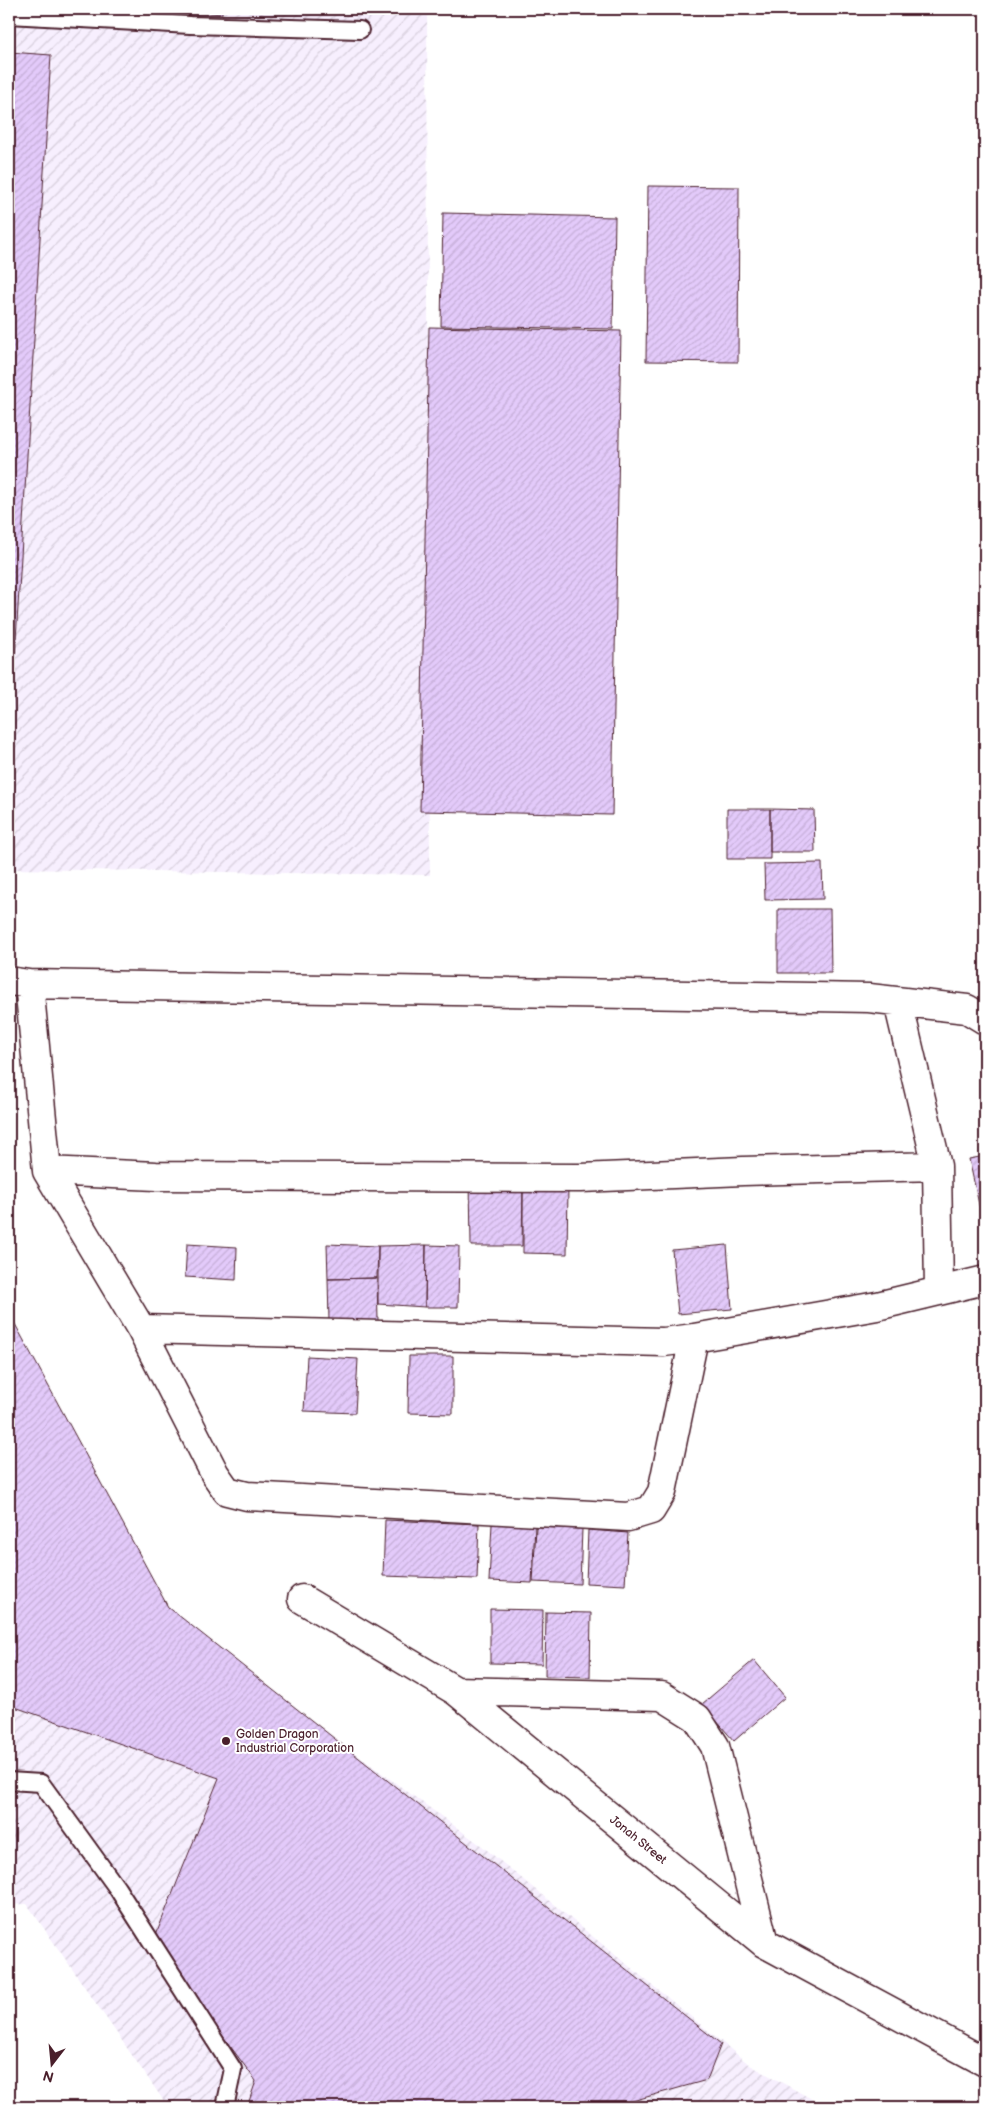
<svg xmlns="http://www.w3.org/2000/svg" width="994" height="2116" font-family="'Balsamiq Sans',sans-serif">
	<defs>
		<pattern id="industrial-furrows" width="10" height="10" patternUnits="userSpaceOnUse" patternTransform="scale(1.25)"><rect width="10" height="10" fill="#f7effe"/><path d="M-1 1l2-2M0 10L10 0M9 11l2-2" fill="none" stroke="#d5ccda"/></pattern>
		<pattern id="building-hatch" width="6" height="6" patternUnits="userSpaceOnUse" patternTransform="scale(1.25)"><rect width="6" height="6" fill="#e3cafa"/><path d="M-1 1l2-2M0 6l6-6M5 7l2-2" fill="none" stroke="#c4add6"/></pattern>
	</defs>
	<rect width="100%" height="100%" fill="#fff"/>
	<filter id="ink" filterUnits="userSpaceOnUse"><feTurbulence type="fractalNoise" baseFrequency=".02" numOctaves="2"/><feDisplacementMap in="SourceGraphic" scale="10" xChannelSelector="R" yChannelSelector="G"/><feConvolveMatrix kernelMatrix="1 2 1 2 8 2 1 2 1" color-interpolation-filters="sRGB"/></filter>
	<g filter="url(#ink)">
		<path fill="url(#industrial-furrows)" d="M 9,9 L 427,9 L 430,875 L 9,869 Z
			M 9,1333 L 165,1615 L 482,1846 L 750,2065 L 826,2107 L 168,2107 L 27,1904 L 9,1905 Z"/>
		<path fill="url(#building-hatch)" stroke="#4a1f2b" d="M 163,9 L 222,9 L 222,14 Z
			M 9,52 L 51,55 L 9,757 Z
			M 648,186 L 739,187 L 738,362 L 646,361 Z
			M 443,213 L 615,217 L 613,329 L 441,326 Z
			M 429,327 L 621,331 L 612,815 L 420,811 Z
			M 727,809 L 770,809 L 770,859 L 727,859 Z
			M 770,809 L 814,810 L 815,852 L 770,852 Z
			M 822,863 L 823,899 L 765,900 L 764,864 Z
			M 778,909 L 830,909 L 831,973 L 778,973 Z
			M 985,1156 L 985,1232 L 969,1159 Z
			M 470,1180 L 523,1186 L 522,1246 L 471,1246 Z
			M 523,1186 L 568,1187 L 567,1254 L 523,1253 Z
			M 187,1244 L 237,1247 L 236,1280 L 185,1277 Z
			M 327,1244 L 378,1246 L 377,1278 L 328,1279 Z
			M 426,1245 L 425,1307 L 378,1304 L 378,1246 Z
			M 426,1245 L 459,1246 L 458,1307 L 425,1307 Z
			M 727,1245 L 732,1309 L 678,1314 L 672,1250 Z
			M 377,1278 L 378,1321 L 329,1321 L 328,1279 Z
			M 9,1313 L 168,1607 L 721,2044 L 707,2080 L 611,2107 L 247,2107 L 256,2081 L 153,1942 L 219,1778 L 9,1705 Z
			M 307,1356 L 358,1359 L 355,1413 L 304,1411 Z
			M 409,1356 L 453,1356 L 453,1414 L 408,1413 Z
			M 385,1520 L 479,1524 L 477,1579 L 383,1576 Z
			M 492,1524 L 535,1526 L 532,1583 L 489,1581 Z
			M 536,1527 L 582,1529 L 580,1584 L 533,1582 Z
			M 588,1530 L 628,1533 L 625,1585 L 586,1583 Z
			M 490,1609 L 543,1610 L 542,1664 L 490,1663 Z
			M 546,1612 L 591,1613 L 590,1677 L 545,1676 Z
			M 754,1660 L 785,1697 L 734,1741 L 702,1704 Z"/>
		<g fill="none" stroke-linecap="round" stroke-linejoin="round">
			<g stroke="#4a1f2b" stroke-width="20">
				<path id="service" d="M 9,15 L 190,25 L 360,30
					M 9,1781 L 41,1783 L 117,1888 L 233,2069 L 225,2107"/>
			</g>
			<g stroke="#4a1f2b" stroke-width="31">
				<path id="minor" d="M 9,981 L 29,984 L 869,998 L 967,1009 L 985,1020
					M 29,984 L 47,1171 L 141,1329 L 215,1474 L 227,1491 L 247,1496 L 628,1517 L 651,1510 L 662,1492 L 694,1338
					M 898,1002 L 937,1166 L 939,1290
					M 47,1171 L 156,1176 L 581,1178 L 743,1171 L 937,1166
					M 141,1329 L 664,1342 L 694,1338 L 877,1306 L 985,1280
					M 302,1599 L 456,1691 L 764,1943 L 985,2062
					M 456,1691 L 662,1696 L 697,1718 L 715,1746 L 764,1943"/>
			</g>
			<use href="#service" stroke="#fff" stroke-width="16"/>
			<use href="#minor" stroke="#fff" stroke-width="28"/>
		</g>
	</g>
	<circle fill="#4a1f2b" stroke="#fff" stroke-width="2" cx="226" cy="1741" r="5"/>
	<g text-anchor="middle" dominant-baseline="central" stroke-width="4" stroke-linejoin="round" paint-order="stroke">
		<g font-size="12" fill="#4a1f2b" stroke="#fff" text-anchor="start">
			<text x="236" y="1734">Golden Dragon<tspan x="236" dy="14">Industrial Corporation</tspan></text>
		</g>
		<g font-size="12" fill="#4a1f2b" stroke="#fff">
			<text transform="translate(638 1840) rotate(39)">Jonah Street</text>
		</g>
	</g>
	<rect width="994" height="2116" fill="none" stroke="#fff" stroke-width="30"/>
	<rect x="15" y="15" width="964" height="2086" fill="none" stroke="#4a1f2b" stroke-width="2" filter="url(#ink)"/>
	<g transform="translate(52 2064) rotate(196)" stroke="#ffffff" stroke-width="4" paint-order="stroke">
	<path d="M0-4L9 19L0 12L-9 19Z" fill="#4a1f2b"/>
	<text y="-8" font-size="14" font-weight="bold" text-anchor="middle" fill="#4a1f2b">N</text>
	</g>
</svg>
